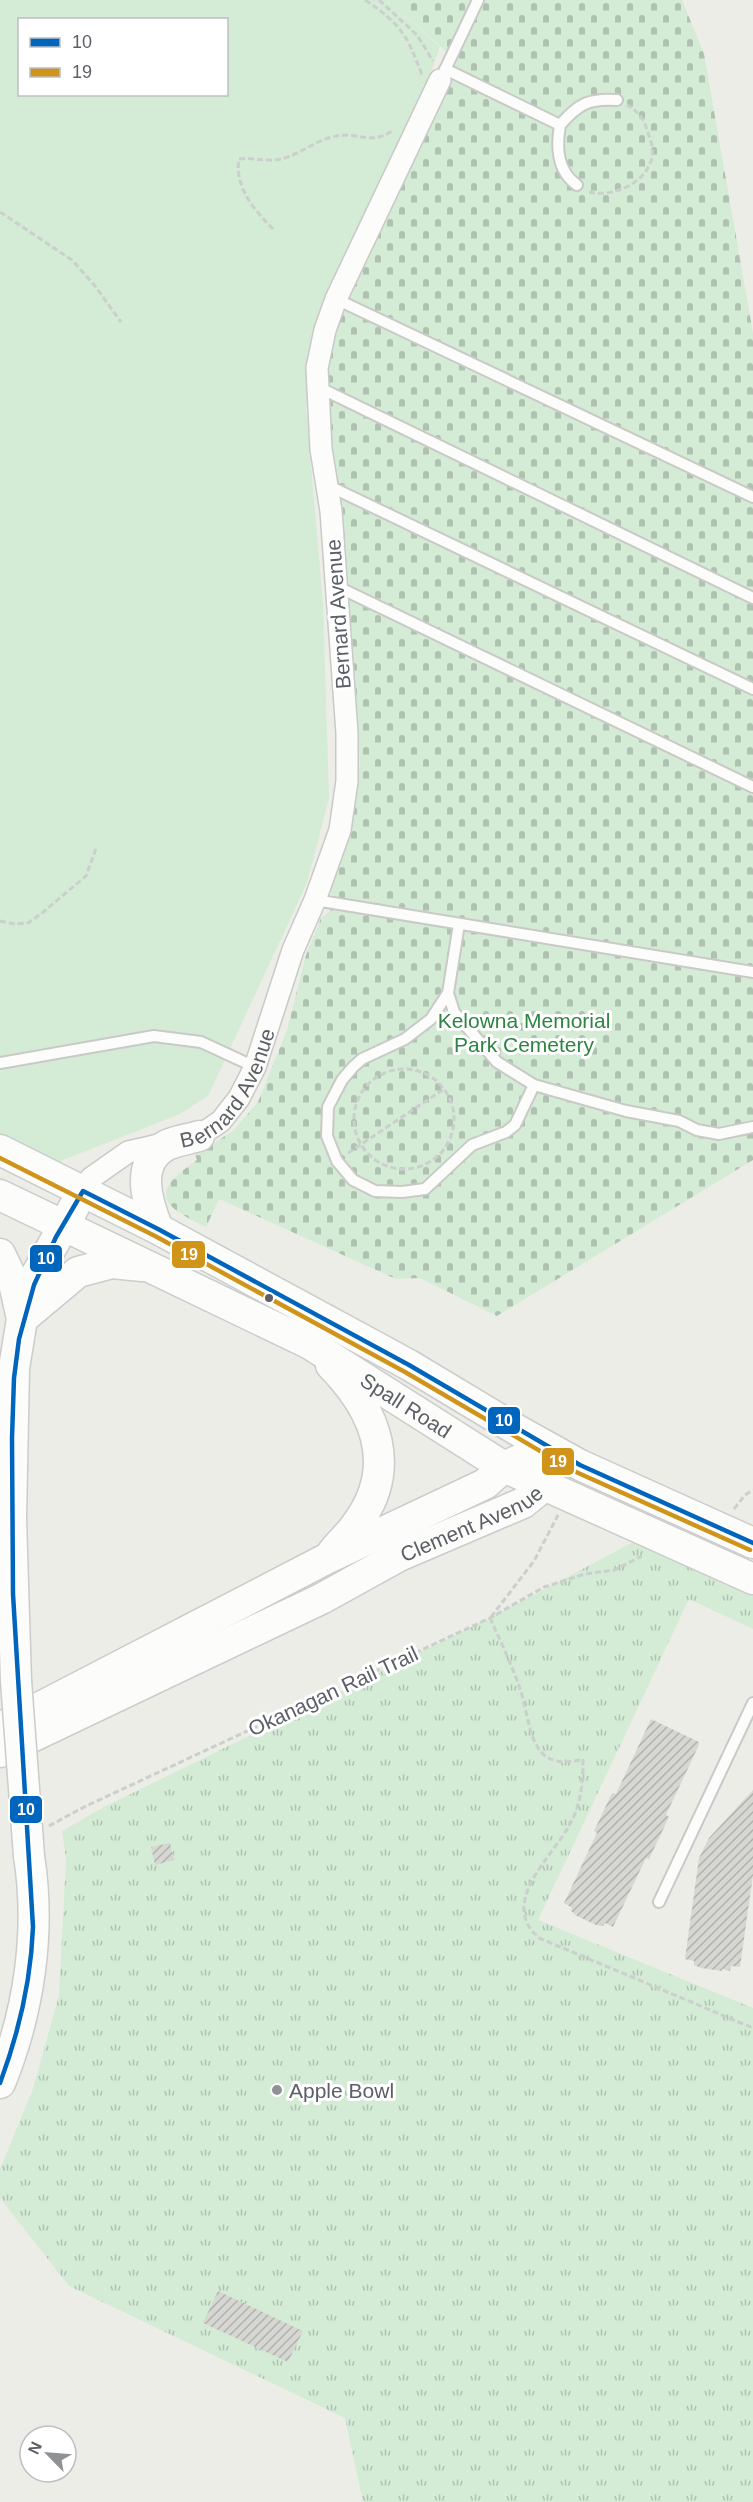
<svg xmlns="http://www.w3.org/2000/svg" width="753" height="2502" font-family="Helvetica,sans-serif">
	<defs>
		<pattern id="cemetery-stones" width="16" height="16" patternUnits="userSpaceOnUse" patternTransform="scale(1.5)"><rect width="16" height="16" fill="#d4ebd5"/><path d="M2 7V4a2 2 0 0 1 4 0v3zM10 15v-3a2 2 0 0 1 4 0v3z" fill="#afc2b1"/></pattern>
		<pattern id="park-tufts" width="24" height="20" patternUnits="userSpaceOnUse" patternTransform="scale(1.5)"><rect width="24" height="20" fill="#d4ebd5"/><path d="M3 7l-1-3M5 7V3M7 7l1-3M15 17l-1-3M17 17v-4M19 17l1-3" fill="none" stroke="#afc2b1"/></pattern>
		<pattern id="building-hatch" width="6" height="6" patternUnits="userSpaceOnUse" patternTransform="scale(1.5)"><rect width="6" height="6" fill="#d6d6d2"/><path d="M-1 1l2-2M0 6l6-6M5 7l2-2" fill="none" stroke="#b1b1ae"/></pattern>
	</defs>
	<rect width="100%" height="100%" fill="#edede7"/>
	<path fill="#d4ebd5" fill-rule="evenodd" d="M 0,0 L 388,0 L 440,47 L 418,107 L 316,325 L 306,409 L 323,602 L 329,798 L 307,883 L 208,1096 L 180,1114 L 53,1164 L 0,1140 ZM 20,20 L 226,20 L 226,94 L 20,94 Z"/>
	<path fill="url(#cemetery-stones)" d="M 388,0 L 682,0 L 704,54 L 753,333 L 753,1160 L 497,1316 L 420,1278 L 396,1279 L 219,1199 L 206,1227 C 160,1205 149,1193 197,1160 L 195,1155 L 233,1131 L 258,1102 L 287,1030 L 306,955 L 321,918 L 329,912 L 336,896 L 331,894 L 330,890 L 351,822 L 360,763 L 348,578 L 338,486 L 325,407 L 329,349 L 339,314 L 457,61 Z"/>
	<path fill="url(#park-tufts)" d="M 637,1540 L 753,1595 L 753,1629 L 689,1599 L 538,1920 L 753,2008 L 753,2502 L 363,2502 L 345,2418 L 69,2286 L 0,2198 L 0,2169 L 33,2089 L 59,1995 L 66,1859 L 62,1831 L 104,1807 L 490,1618 Z"/>
	<path fill="url(#building-hatch)" d="M 651,1719 L 699,1742 L 698,1747 L 666,1815 L 669,1817 L 649,1859 L 646,1858 L 613,1927 L 605,1923 L 603,1926 L 596,1925 L 577,1916 L 571,1911 L 572,1908 L 564,1903 L 597,1833 L 594,1831 L 612,1793 L 616,1794 Z
		M 753,1790 L 753,1875 L 740,1967 L 731,1966 L 730,1971 L 722,1969 L 722,1971 L 701,1968 L 694,1965 L 694,1961 L 685,1959 L 699,1858 L 709,1838 Z
		M 170,1843 L 174,1860 L 155,1865 L 151,1847 Z
		M 218,2291 L 303,2331 L 288,2362 L 203,2323 Z"/>
	<g fill="none" stroke-linecap="round" stroke-linejoin="round">
		<g stroke="#c9c9c8" stroke-width="14">
			<path id="lane" d="M 445,69 L 560,125 C 556,148 557,171 577,185
				M 443,74 L 478,0
				M 560,125 C 578,104 589,98 617,100
				M 336,299 L 753,497
				M 318,387 L 753,598
				M 327,485 L 753,689
				M 336,586 L 753,787
				M 315,900 L 753,972
				M 459,924 L 448,993 L 454,1012 L 497,1062 L 534,1085 L 626,1111 L 679,1121 L 697,1130 L 719,1134 L 753,1127
				M 448,993 L 431,1019 L 405,1039 L 362,1059 L 353,1067 L 342,1080 L 328,1107 L 327,1136 L 337,1161 L 353,1180 L 375,1191 L 402,1192 L 425,1189 L 472,1145 L 506,1132 L 515,1125 L 534,1085
				M 0,1063 L 154,1036 L 201,1042 L 255,1067
				M 659,1902 L 753,1703"/>
		</g>
		<g stroke="#c9c9c8" stroke-width="24">
			<g id="street">
				<path id="s1" d="M 83,1191 L 91,1178 L 128,1152 L 199,1136 L 221,1121 L 239,1098 L 255,1067 L 293,950 L 315,900 L 340,830 L 347,781 L 347,733 L 331,511 L 321,449 L 317,368 L 325,330 L 336,299 L 440,80"/>
			</g>
		</g>
		<g stroke="#cbcccc" stroke-width="33">
			<g id="secondary">
				<path d="M 0,1150 L 158,1229 L 409,1365 L 517,1430 L 580,1465 L 753,1543"/>
				<path id="s2" d="M 0,1195 L 310,1344 L 504,1467 L 753,1579"/>
				<path d="M 158,1229 C 147,1202 134,1162 167,1145 C 176,1141 189,1139 199,1136"/>
				<path d="M 0,1254 L 14,1283 L 22,1319"/>
				<path d="M 22,1319 L 78,1272 L 112,1263 L 142,1266"/>
				<path d="M 331,1365 C 376,1411 399,1468 356,1525 C 349,1535 340,1543 332,1553"/>
				<path d="M 16,1681 L 11,1519 L 14,1368 L 22,1319 L 35,1277 L 74,1207"/>
				<path d="M 0,1728 L 326,1559 L 485,1484 L 504,1467 L 521,1459"/>
				<path id="s3" d="M 0,1752 L 321,1599 L 399,1556 L 523,1503 L 544,1486 L 545,1470"/>
				<path d="M 0,2083 C 29,2012 41,1932 29,1856"/>
			</g>
		</g>
		<path stroke="#cbcfcd" stroke-width="3" stroke-dasharray="6 3" stroke-linecap="butt" d="M 365,0 C 401,24 407,35 422,75
			M 379,0 L 417,35 L 433,61
			M 589,192 C 613,198 647,183 652,157 C 654,148 650,138 647,130 C 644,119 638,111 627,105
			M 0,212 L 72,260 L 95,286 L 121,322
			M 273,229 C 255,211 234,187 239,159 C 255,157 270,163 285,158 C 301,153 315,141 332,137 C 357,130 371,147 393,130
			M 0,921 L 14,924 L 28,923 L 42,913 L 86,876 L 97,846
			M354 1119a50 50 0 1 1 100 0a50 50 0 1 1-100 0Z
			M 348,1153 L 444,1089
			M 734,1509 L 745,1495 L 753,1490
			M 491,1617 L 534,1561 L 558,1515
			M 490,1618 C 500,1640 511,1663 519,1686 C 532,1720 526,1775 583,1759 C 583,1783 581,1805 569,1826 C 552,1857 498,1903 539,1938 L 753,2028
			M 49,1826 L 84,1807 L 490,1618 L 544,1587 L 585,1574 L 614,1570 L 642,1556"/>
		<use href="#lane" stroke="#fcfcfb" stroke-width="10"/>
		<use href="#street" stroke="#fcfcfb" stroke-width="21"/>
		<use href="#secondary" stroke="#fcfcfb" stroke-width="30"/>
		<g stroke="#cbcccc" stroke-width="33" stroke-linecap="butt">
			<path id="secondary-bridge" d="M 16,1681 L 29,1856"/>
		</g>
		<use href="#secondary-bridge" stroke="#fcfcfb" stroke-width="30"/>
		<g stroke="#fff" stroke-width="9">
			<path id="bus-1" d="M 0,2083 C 19,2032 31,1981 33,1927 L 13,1594 L 12,1438 L 14,1378 L 19,1339 L 34,1285 L 56,1237 L 83,1191 L 158,1229 L 409,1365 L 580,1465 L 753,1543"/>
		</g>
		<g stroke="#fff" stroke-width="9">
			<path id="bus-2" d="M 0,1158 L 155,1236 L 405,1372 L 576,1472 L 750,1550"/>
		</g>
		<use href="#bus-1" stroke="#0065bd" stroke-width="4.5"/>
		<use href="#bus-2" stroke="#d0941a" stroke-width="4.5"/>
	</g>
	<circle fill="#5c5f66" stroke="#fff" stroke-width="2" cx="269" cy="1298" r="5"/>
	<circle fill="#8f9193" stroke="#fff" stroke-width="2" cx="277" cy="2090" r="6"/>
	<g text-anchor="middle" dominant-baseline="central" stroke-width="6" stroke-linejoin="round" paint-order="stroke">
		<g font-size="21" fill="#5c5f66" stroke="#fff">
			<text transform="translate(338 614) rotate(-94)">Bernard Avenue</text>
			<text stroke="none"><textPath href="#s1" startOffset="189">Bernard Avenue</textPath></text>
			<text stroke="none"><textPath href="#s2" startOffset="458">Spall Road</textPath></text>
			<text stroke="none"><textPath href="#s3" startOffset="524">Clement Avenue</textPath></text>
			<text transform="translate(333 1691) rotate(-25)">Okanagan Rail Trail</text>
		</g>
		<g font-size="21" fill="#2e8442" stroke="#fff">
			<text x="524" y="1020">Kelowna Memorial<tspan x="524" dy="24">Park Cemetery</tspan></text>
		</g>
		<g font-size="21" fill="#5c5f66" stroke="#fff" text-anchor="start">
			<text x="289" y="2090">Apple Bowl</text>
		</g>
	</g>
	<g stroke="#fff" stroke-width="2">
		<rect x="171" y="1240" width="35" height="29" rx="6" fill="#d0941a"/>
		<rect x="29" y="1244" width="34" height="29" rx="6" fill="#0065bd"/>
		<rect x="487" y="1406" width="34" height="29" rx="6" fill="#0065bd"/>
		<rect x="541" y="1447" width="34" height="29" rx="6" fill="#d0941a"/>
		<rect x="9" y="1795" width="34" height="29" rx="6" fill="#0065bd"/>
	</g>
	<g font-size="16" text-anchor="middle" font-weight="bold" fill="#fff">
		<text x="189" y="1260">19</text>
		<text x="46" y="1264">10</text>
		<text x="504" y="1426">10</text>
		<text x="558" y="1467">19</text>
		<text x="26" y="1815">10</text>
	</g>
	<rect x="18" y="18" width="210" height="78" fill="#ffffff" stroke="#bebfc2" stroke-width="1.5"/>
	<rect x="30" y="38" width="30" height="9" fill="#0065bd" stroke="#bebfc2" stroke-width="1.5"/>
	<text x="72" y="48" font-size="18" fill="#5c5f66">10</text>
	<rect x="30" y="68" width="30" height="9" fill="#d0941a" stroke="#bebfc2" stroke-width="1.5"/>
	<text x="72" y="78" font-size="18" fill="#5c5f66">19</text>
	<g transform="translate(48 2454) rotate(295)"><circle r="28" fill="#ffffff" stroke="#bebfc2" stroke-width="1.5"/>
	<path d="M0-4.5L10 22L0 15L-10 22Z" fill="#8f9193"/>
	<text y="-9" font-size="16" font-weight="bold" text-anchor="middle" fill="#5c5f66">N</text>
	</g>
</svg>
